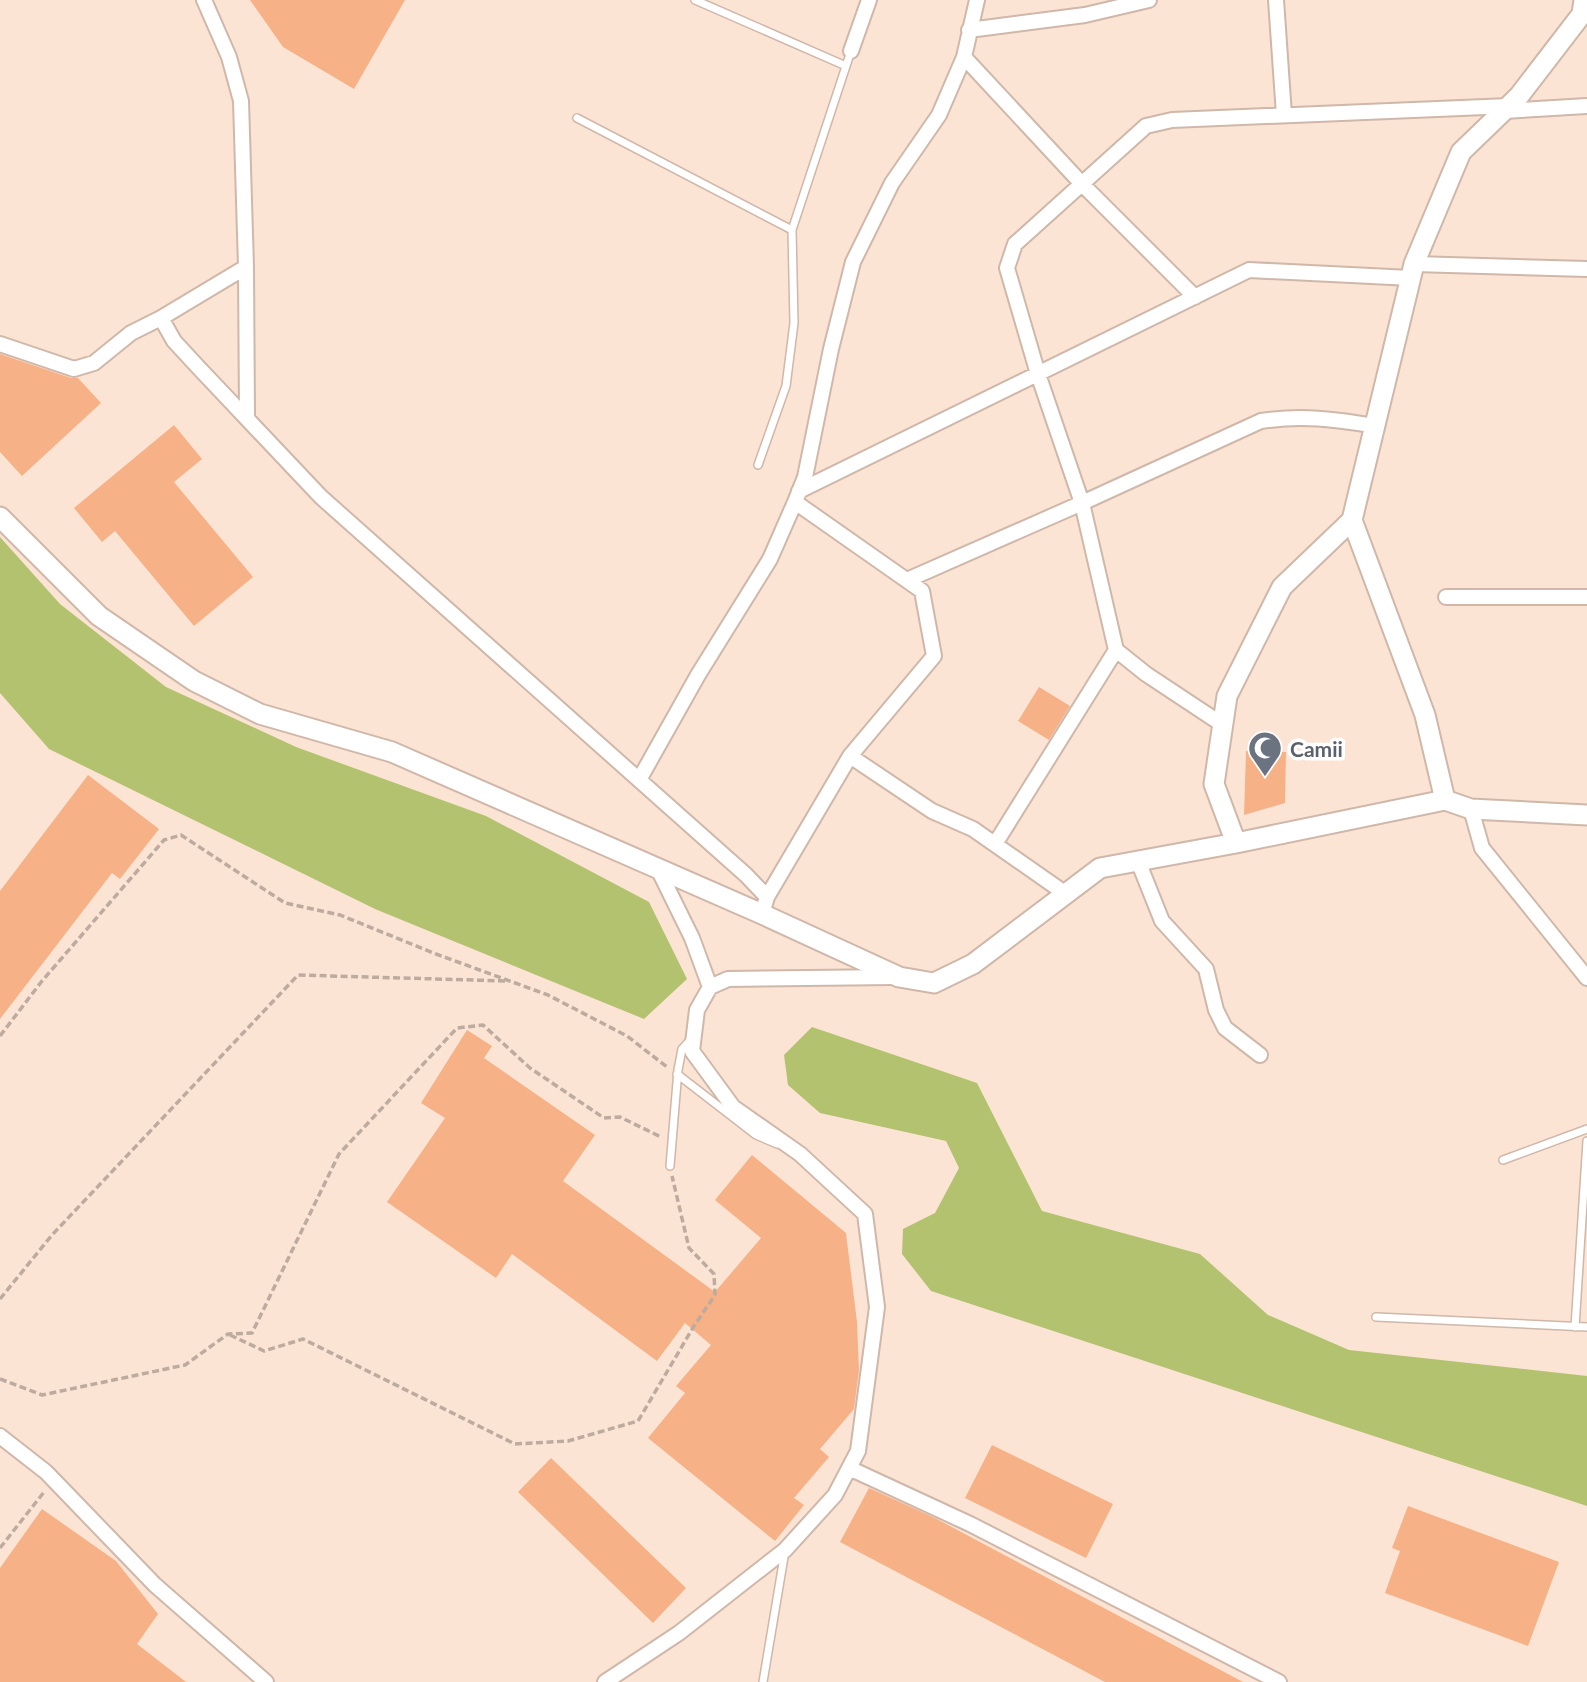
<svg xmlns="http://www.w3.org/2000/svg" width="1587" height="1682" font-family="Lato,sans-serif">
	<rect width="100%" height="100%" fill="#fce4d5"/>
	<path fill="#b2c26f" d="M 0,537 L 60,604 L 166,687 L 296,747 L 486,816 L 649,902 L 687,979 L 644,1019 L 375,909 L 49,749 L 0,693 Z
		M 812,1027 L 977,1083 L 1042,1211 L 1200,1254 L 1268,1315 L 1349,1350 L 1587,1376 L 1587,1506 L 931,1291 L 902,1254 L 903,1229 L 935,1213 L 959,1168 L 946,1141 L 820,1113 L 788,1085 L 784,1055 Z"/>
	<path fill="#f6b186" d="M 250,0 L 405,0 L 354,89 L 283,47 Z
		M 0,354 L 71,378 L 78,378 L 101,403 L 22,476 L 0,452 Z
		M 174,425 L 202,459 L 174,482 L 253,577 L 194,626 L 115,531 L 102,542 L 74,508 Z
		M 1039,687 L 1070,706 L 1049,740 L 1018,721 Z
		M 1246,751 L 1286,752 L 1285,803 L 1244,815 Z
		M 88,775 L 159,829 L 120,879 L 112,873 L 0,1019 L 0,891 Z
		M 467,1030 L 492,1046 L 484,1058 L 595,1135 L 563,1181 L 715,1292 L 761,1238 L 715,1200 L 752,1155 L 846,1233 L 857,1322 L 859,1370 L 854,1409 L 820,1449 L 829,1457 L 794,1498 L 804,1505 L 775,1541 L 648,1438 L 685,1393 L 676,1386 L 711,1345 L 685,1323 L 657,1361 L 512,1254 L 496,1278 L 387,1202 L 445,1118 L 421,1103 Z
		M 992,1445 L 1113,1504 L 1086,1558 L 965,1498 Z
		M 551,1458 L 686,1588 L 653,1623 L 518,1492 Z
		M 869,1488 L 933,1517 L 1243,1682 L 1105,1682 L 840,1542 Z
		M 1408,1506 L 1559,1562 L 1528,1646 L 1385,1593 L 1400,1551 L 1392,1548 Z
		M 42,1509 L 116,1561 L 158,1614 L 137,1644 L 186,1682 L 0,1682 L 0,1568 Z"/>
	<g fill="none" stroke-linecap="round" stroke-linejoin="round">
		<g stroke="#cfb7a9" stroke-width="10">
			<path id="lane" d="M 695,0 L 846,66
				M 577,118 L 792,230
				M 758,465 L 786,386 L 794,323 L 792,230 L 851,51
				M 677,1074 L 756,1135 L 777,1144
				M 1503,1160 L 1587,1129
				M 670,1166 L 678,1070 L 682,1049 L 692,1038
				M 1376,1317 L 1587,1327
				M 1575,1327 L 1587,1141
				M 763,1682 L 785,1551"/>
		</g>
		<g stroke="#cfb7a9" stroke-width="18">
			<path id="street" d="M 204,0 L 229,57 L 241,101 L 246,267 L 247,418
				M 1276,0 L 1284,115
				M 969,30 L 1085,15 L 1149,0
				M 851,51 L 869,0
				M 964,57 L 1082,184 L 1195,297
				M 1504,111 L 1587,106
				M 1414,264 L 1587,269
				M 161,318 L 246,267
				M 0,344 L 74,369 L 94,363 L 131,333 L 161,318 L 174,341 L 198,367 L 321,497 L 746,875 L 767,897 L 762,914
				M 799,491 L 1249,270 L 1411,278
				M 907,580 L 1082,503 L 1038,374 L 1007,268 L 1015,244 L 1146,126 L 1172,120 L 1509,106
				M 1446,597 L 1587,597
				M 1223,725 L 1146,674 L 1116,650 L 1082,503 L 1261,421 C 1302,415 1334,419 1375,426
				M 850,756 L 932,811 L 973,829 L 1066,894
				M 639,780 L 698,675 L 770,559 L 795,502 L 805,477 L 831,349 L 853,262 L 892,183 L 939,115 L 964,57 L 977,0
				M 1471,809 L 1482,848 L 1587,978
				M 995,844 L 1116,650
				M 1138,861 L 1162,921 L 1206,969 L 1216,1010 L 1225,1028 L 1260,1055
				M 659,871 L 692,938 L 710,987
				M 767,897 L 850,756 L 934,656 L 922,591 L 795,502
				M 0,1436 L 46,1472 L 155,1585 L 266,1682
				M 849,1468 L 970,1524 L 1279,1682
				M 605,1682 L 679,1633 L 785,1550 L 835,1495 L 858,1451 L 877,1307 L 865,1214 L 800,1154 L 733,1107 L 692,1051 L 697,1010 L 710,987 L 728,979 L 895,977"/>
		</g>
		<g stroke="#cfb7a9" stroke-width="23">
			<path id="secondary" d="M 0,517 L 99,616 L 194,681 L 260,714 L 392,752 L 762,914 L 899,977 L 934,983 L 973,964 L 1100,868 L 1236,843 L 1214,784 L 1227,696 L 1282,587 L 1352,520 L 1414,264 L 1461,152 L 1519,96 L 1582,14 L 1584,0
				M 1352,520 L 1425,715 L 1445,800
				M 1236,843 L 1445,800 L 1471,809 L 1587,815"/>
		</g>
		<path stroke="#beab9f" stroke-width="3.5" stroke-dasharray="7 3.5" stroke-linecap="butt" d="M 0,1036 L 42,981 L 164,840 L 181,835 L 285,903 L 340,915 L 436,954 L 548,995 L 627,1036 L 667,1067
			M 0,1299 L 52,1235 L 298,975 L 506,981
			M 230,1335 L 264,1351 L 303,1339 L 515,1444 L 568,1441 L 638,1421 L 694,1326 L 715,1295 L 714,1274 L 689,1248 L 672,1176
			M 0,1379 L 42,1395 L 185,1365 L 228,1334 L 252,1333 L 339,1154 L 457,1028 L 483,1025 L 530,1068 L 604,1118 L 620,1117 L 661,1137
			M 0,1548 L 44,1492"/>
		<use href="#lane" stroke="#fff" stroke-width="7"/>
		<use href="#street" stroke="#fff" stroke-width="14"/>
		<use href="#secondary" stroke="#fff" stroke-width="19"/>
	</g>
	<defs>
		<g id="mosque-pin" transform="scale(1.75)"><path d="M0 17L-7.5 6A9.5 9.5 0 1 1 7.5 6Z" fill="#6b7280" stroke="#fff"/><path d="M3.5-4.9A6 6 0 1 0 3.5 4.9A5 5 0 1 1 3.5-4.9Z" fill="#fff"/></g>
	</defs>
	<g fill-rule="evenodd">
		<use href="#mosque-pin" x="1265" y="748"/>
	</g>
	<g text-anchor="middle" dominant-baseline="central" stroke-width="7" stroke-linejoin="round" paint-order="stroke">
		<g font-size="21" font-weight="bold" fill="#5b616d" stroke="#fff" text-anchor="start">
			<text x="1290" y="748">Camii</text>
		</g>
	</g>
</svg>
